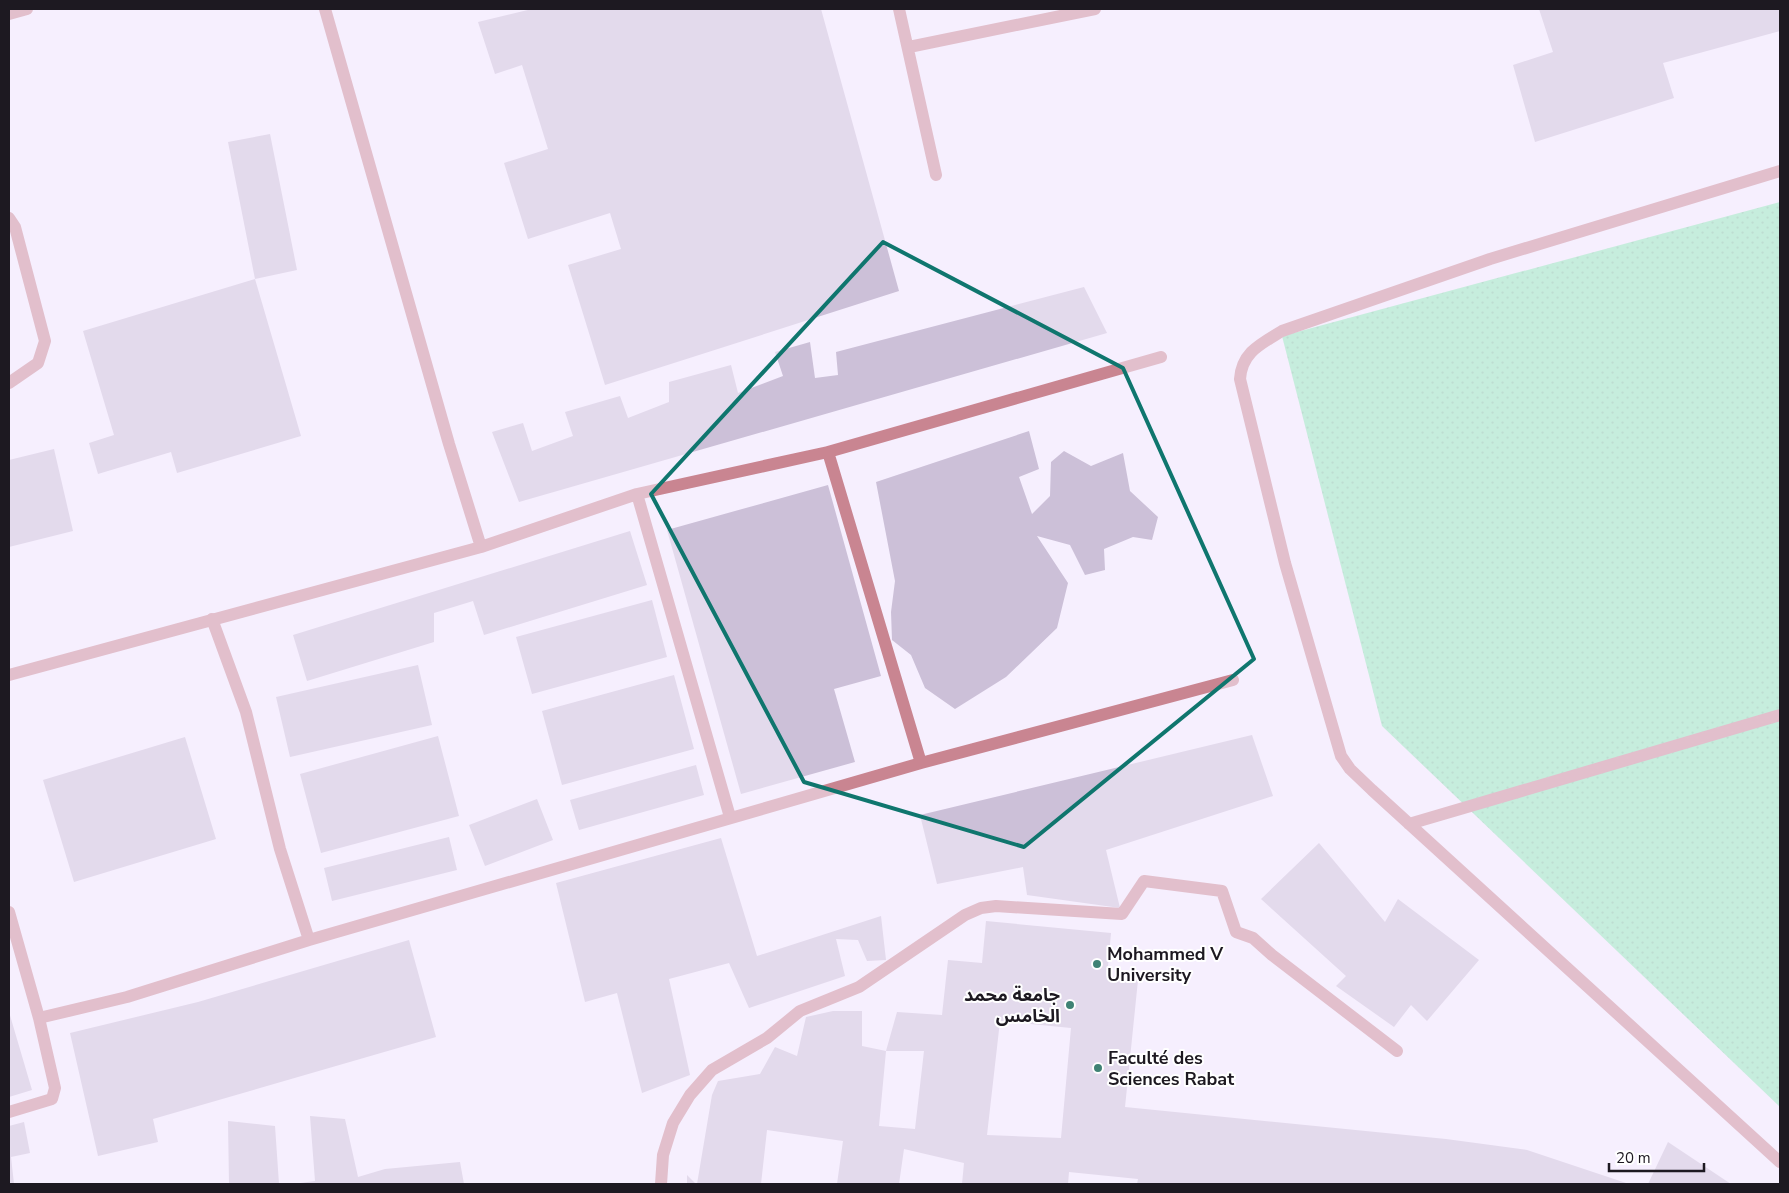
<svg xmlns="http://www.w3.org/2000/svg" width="1789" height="1193" font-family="'Nunito Sans','Noto Sans Arabic',sans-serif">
	<defs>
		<pattern id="garden-dots" width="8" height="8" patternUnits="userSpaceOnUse" patternTransform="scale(1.25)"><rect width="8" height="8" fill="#8deab6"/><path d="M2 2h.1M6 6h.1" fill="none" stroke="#79c89c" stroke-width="1.8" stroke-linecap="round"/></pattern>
	</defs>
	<rect width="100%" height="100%" fill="#f6effe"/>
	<path fill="url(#garden-dots)" d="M 1780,202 L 1780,1107 L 1382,726 L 1282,336 Z"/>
	<path fill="#ccc0d8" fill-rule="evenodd" d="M 532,9 L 821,9 L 899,291 L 605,385 L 568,265 L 621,249 L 610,213 L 528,239 L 504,163 L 548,149 L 522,65 L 495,74 L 478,22 Z
		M 1539,9 L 1780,9 L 1780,31 L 1663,63 L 1674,98 L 1535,142 L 1513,65 L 1553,52 Z
		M 270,134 L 297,270 L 255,279 L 228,142 Z
		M 255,279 L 301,436 L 177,473 L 171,452 L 98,474 L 89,443 L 114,435 L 83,331 Z
		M 1084,287 L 1107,333 L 519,502 L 492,432 L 523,423 L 532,451 L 573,436 L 565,412 L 620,396 L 628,418 L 669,402 L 669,382 L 731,365 L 738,393 L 783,376 L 775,352 L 810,342 L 815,378 L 838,375 L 836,352 Z
		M 1029,431 L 1039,469 L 1019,477 L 1032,514 L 1050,496 L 1051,462 L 1064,451 L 1091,466 L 1123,453 L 1130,491 L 1158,517 L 1152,540 L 1133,537 L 1104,549 L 1105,570 L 1085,575 L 1070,545 L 1037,536 L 1068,583 L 1057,628 L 1006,677 L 955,709 L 925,688 L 911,655 L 892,640 L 891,612 L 895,581 L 876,482 Z
		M 54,449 L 73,531 L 9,547 L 9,460 Z
		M 828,485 L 881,676 L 834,689 L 855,762 L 741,794 L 667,530 Z
		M 630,531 L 647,585 L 484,635 L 473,601 L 434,613 L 434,642 L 307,681 L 293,635 Z
		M 652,600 L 667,657 L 532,694 L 516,637 Z
		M 418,665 L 432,725 L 290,757 L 276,697 Z
		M 674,675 L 694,749 L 562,785 L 542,711 Z
		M 1252,735 L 1273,796 L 1106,850 L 1120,908 L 1027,895 L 1023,867 L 937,884 L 920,815 Z
		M 438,736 L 459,816 L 321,853 L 300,774 Z
		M 185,737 L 216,839 L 74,882 L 43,780 Z
		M 696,765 L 704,795 L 579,830 L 570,800 Z
		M 537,799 L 553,840 L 485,866 L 469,825 Z
		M 449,837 L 457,870 L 332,901 L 324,868 Z
		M 721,838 L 757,956 L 881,916 L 886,960 L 867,961 L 858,940 L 836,939 L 845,976 L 749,1008 L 729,963 L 669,979 L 690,1075 L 642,1093 L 617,993 L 585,1002 L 556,883 Z
		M 1319,843 L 1385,922 L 1398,899 L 1479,960 L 1427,1021 L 1411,1005 L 1394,1027 L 1336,986 L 1346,976 L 1261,899 Z
		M 986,921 L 1111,933 L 1107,977 L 1138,980 L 1125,1107 L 1446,1139 L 1527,1150 L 1629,1184 L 1137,1184 L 1138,1179 L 1069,1172 L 1068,1184 L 962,1184 L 964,1163 L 904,1149 L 899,1184 L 837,1184 L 843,1141 L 767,1130 L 761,1184 L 697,1184 L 712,1095 L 718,1081 L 760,1074 L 775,1047 L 797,1056 L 806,1017 L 833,1011 L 862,1011 L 862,1046 L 886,1051 L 879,1126 L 915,1129 L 924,1051 L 886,1051 L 897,1012 L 942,1015 L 948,960 L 982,963 ZM 1000,1021 L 1071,1028 L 1061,1138 L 987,1135 Z
		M 409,940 L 436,1037 L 153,1119 L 158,1142 L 98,1156 L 70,1033 L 198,1002 Z
		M 9,1012 L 32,1090 L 9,1097 Z
		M 310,1116 L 345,1119 L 358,1177 L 385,1169 L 460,1162 L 464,1184 L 293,1184 L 315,1181 Z
		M 228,1121 L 275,1126 L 279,1184 L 229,1184 Z
		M 24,1122 L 30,1153 L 11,1157 L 14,1184 L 9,1184 L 9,1126 Z
		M 1668,1142 L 1731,1184 L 1648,1184 Z
		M 687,1175 L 696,1184 L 687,1184 Z"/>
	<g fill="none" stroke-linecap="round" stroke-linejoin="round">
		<path stroke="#c98591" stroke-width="12" d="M 325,9 L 449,444 L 481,547
			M 899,9 L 936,175
			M 9,14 L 27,9
			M 909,47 L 1095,9
			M 1780,171 L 1490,259 L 1282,331 C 1261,344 1242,352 1240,379 L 1285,563 L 1341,756 L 1350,769 L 1372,790 L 1780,1162
			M 9,218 L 15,227 L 45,341 L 38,363 L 9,383
			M 828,452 L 1161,357
			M 637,494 L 730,817
			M 9,675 L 481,547 L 637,494 L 828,452 L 921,763 L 1233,680
			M 1409,824 L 1780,715
			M 9,912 L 39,1018 L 127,997 L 309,940 L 280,849 L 246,712 L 212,619
			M 309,940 L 921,763
			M 9,1112 L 52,1099 L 55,1088 L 39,1018"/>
		<path stroke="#c98591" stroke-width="12" d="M 661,1184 L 663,1155 L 673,1123 L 690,1095 L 712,1070 L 767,1038 L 800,1011 L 859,987 L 965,915 L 981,908 L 996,906 L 1122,914 L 1144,881 L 1222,891 L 1236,932 L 1253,938 L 1272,955 L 1397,1051"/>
	</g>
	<path d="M0 0H1789V1193H0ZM 883,242 L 1123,368 L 1254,659 L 1024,847 L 804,782 L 651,494 Z" fill="#f6effe" fill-opacity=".55" fill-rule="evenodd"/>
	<path fill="none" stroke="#0f766e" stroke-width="4" stroke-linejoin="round" d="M 883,242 L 1123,368 L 1254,659 L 1024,847 L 804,782 L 651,494 Z"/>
	<g fill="#3f8274" stroke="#fff" stroke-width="2">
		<circle cx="1097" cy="964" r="5"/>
		<circle cx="1070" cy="1005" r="5"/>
		<circle cx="1098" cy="1068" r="5"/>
	</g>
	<g text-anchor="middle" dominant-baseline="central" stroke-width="4" stroke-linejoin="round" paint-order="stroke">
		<g font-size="18" font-weight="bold" fill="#1d1921" stroke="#fff" text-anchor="start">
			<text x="1107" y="954">Mohammed V<tspan x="1107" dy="21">University</tspan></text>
			<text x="1060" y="995" text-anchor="end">جامعة محمد<tspan x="1060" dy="21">الخامس</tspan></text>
			<text x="1108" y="1058">Faculté des<tspan x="1108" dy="21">Sciences Rabat</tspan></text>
		</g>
	</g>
	<rect width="1789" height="1193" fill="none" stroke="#1d1921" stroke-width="20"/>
	<path d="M1609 1163v8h95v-8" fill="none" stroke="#1d1921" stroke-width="2.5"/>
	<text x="1616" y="1163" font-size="15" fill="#1d1921" stroke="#ffffff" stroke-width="4" paint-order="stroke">20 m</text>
</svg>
